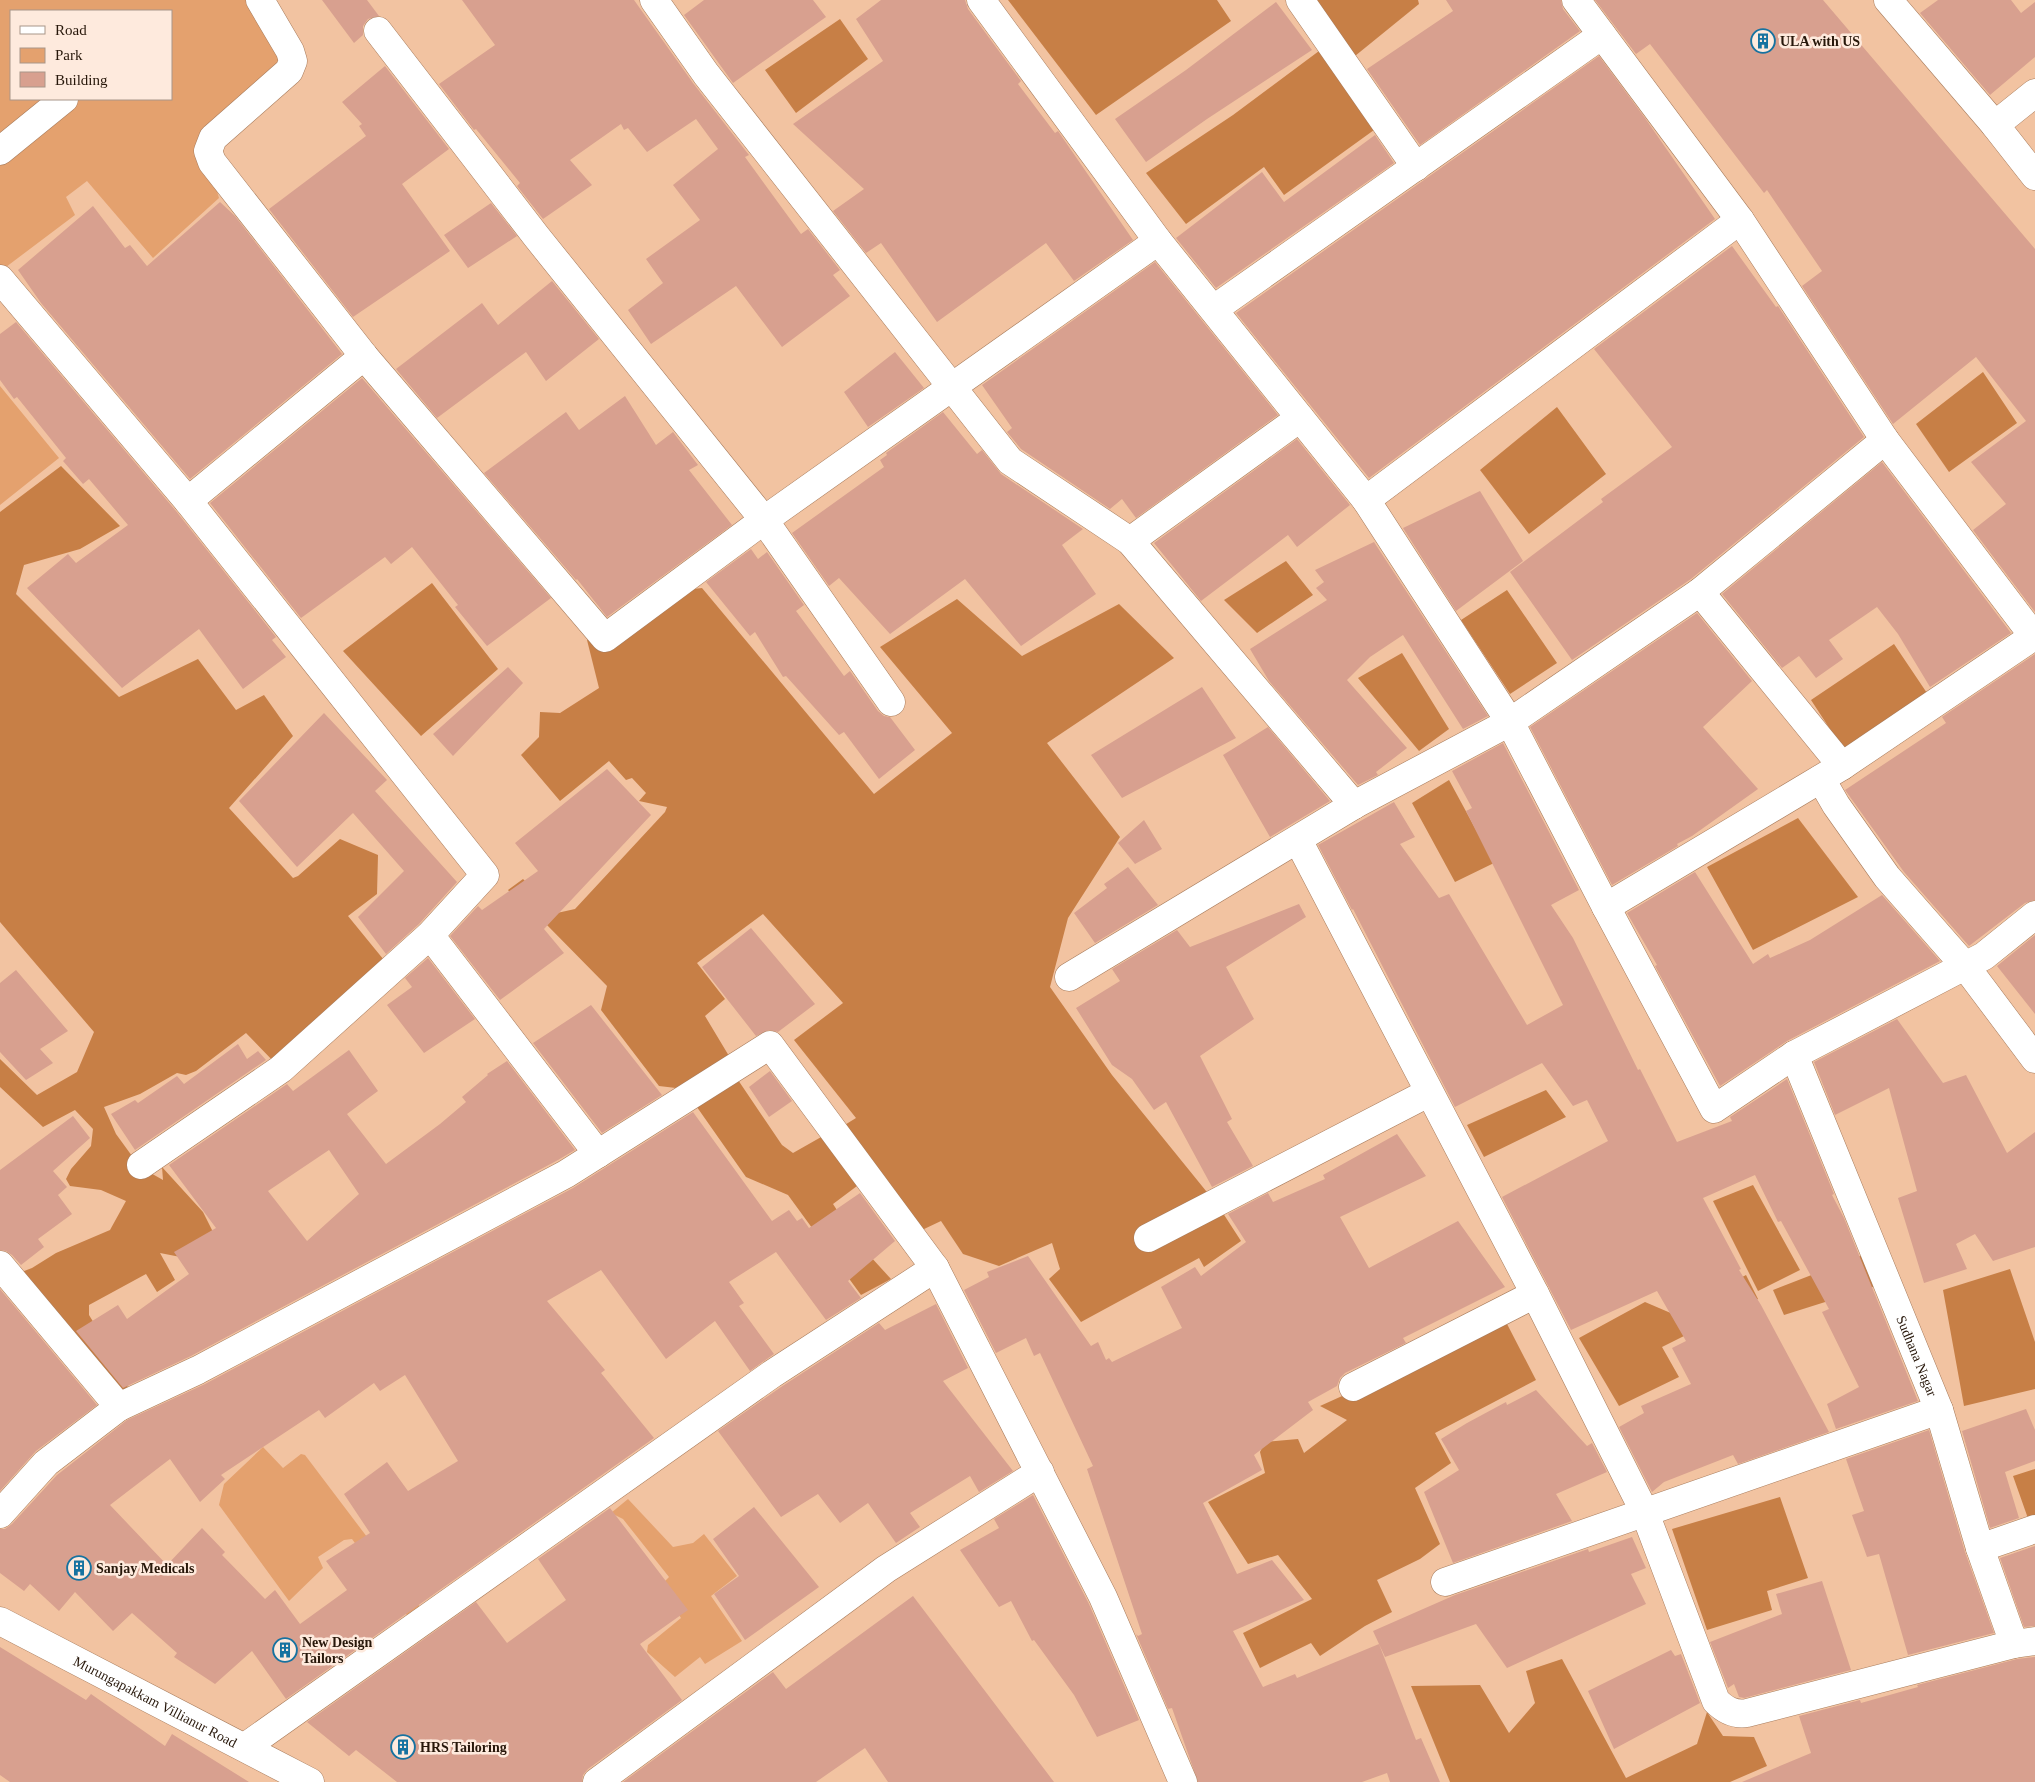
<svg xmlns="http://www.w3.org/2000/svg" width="2035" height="1782" font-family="Georgia,serif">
	<rect width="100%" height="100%" fill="#f2c3a1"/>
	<path fill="#e4a16e" d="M 0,0 L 256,0 L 287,50 L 207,156 L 219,198 L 153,258 L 87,181 L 66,197 L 75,215 L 2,270 L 0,267 L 0,161 L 75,99 L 171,99 L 171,11 L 11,11 L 11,99 L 57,99 L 0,144 Z
		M 0,386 L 59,458 L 0,505 Z
		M 263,1447 L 283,1468 L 301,1454 L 305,1455 L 420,1607 L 409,1618 L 352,1539 L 344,1540 L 318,1557 L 323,1568 L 289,1601 L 219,1505 L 224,1484 Z
		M 628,1499 L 673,1547 L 693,1543 L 704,1534 L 737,1576 L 711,1596 L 742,1641 L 705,1664 L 700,1657 L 675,1677 L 647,1652 L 648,1645 L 681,1618 L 660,1586 L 669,1577 L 623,1519 L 611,1513 Z"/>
	<path fill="#c77f46" d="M 1008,0 L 1217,0 L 1231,21 L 1096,115 Z
		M 1316,0 L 1418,0 L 1419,4 L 1355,56 Z
		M 840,19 L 868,59 L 796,113 L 765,70 Z
		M 1319,51 L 1374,130 L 1284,195 L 1264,167 L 1186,224 L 1146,173 L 1233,115 Z
		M 1983,372 L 2017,423 L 1949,472 L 1916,424 Z
		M 1557,407 L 1606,474 L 1529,534 L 1480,470 Z
		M 61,466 L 120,526 L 80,549 L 24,565 L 16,594 L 119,697 L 198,659 L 236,710 L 264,695 L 293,736 L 229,808 L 293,878 L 298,876 L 340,839 L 378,855 L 377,894 L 348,916 L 388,965 L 276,1064 L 246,1033 L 196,1071 L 186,1075 L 177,1073 L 140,1094 L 104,1107 L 116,1134 L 140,1167 L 163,1180 L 162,1167 L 203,1212 L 217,1240 L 201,1261 L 160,1253 L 175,1280 L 157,1292 L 146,1274 L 89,1305 L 89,1315 L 130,1382 L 120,1400 L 19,1273 L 32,1268 L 56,1253 L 110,1230 L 126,1201 L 101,1190 L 70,1186 L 66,1179 L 71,1169 L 91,1146 L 93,1129 L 75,1110 L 43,1127 L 0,1087 L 0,1059 L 37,1095 L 77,1072 L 94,1032 L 0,922 L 0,512 Z
		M 1286,561 L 1313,595 L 1257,633 L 1224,600 Z
		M 432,583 L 498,669 L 421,736 L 343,651 Z
		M 702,588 L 874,794 L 952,733 L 880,647 L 957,599 L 1022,656 L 1119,604 L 1174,658 L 1047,743 L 1120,837 L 1068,918 L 1050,987 L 1112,1075 L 1219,1207 L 1241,1241 L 1204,1267 L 1199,1258 L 1081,1322 L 1049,1279 L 1060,1269 L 1052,1243 L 999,1266 L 963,1254 L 941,1221 L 922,1230 L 835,1131 L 856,1118 L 794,1040 L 843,1003 L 763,914 L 697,963 L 725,999 L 705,1016 L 732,1061 L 693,1090 L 659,1086 L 601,1010 L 607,986 L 546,924 L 532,919 L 508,890 L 523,879 L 557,913 L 575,909 L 665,812 L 667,807 L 639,801 L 646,793 L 632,778 L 626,780 L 609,761 L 560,801 L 521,755 L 539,737 L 540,712 L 560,713 L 599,688 L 587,640 L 607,641 L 684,590 Z
		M 1507,590 L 1557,663 L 1510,694 L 1461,620 Z
		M 1894,644 L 1931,699 L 1845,752 L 1811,700 Z
		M 1402,653 L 1449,729 L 1419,751 L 1358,678 Z
		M 1449,780 L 1494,863 L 1455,882 L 1412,803 Z
		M 1798,818 L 1858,897 L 1753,950 L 1707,867 Z
		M 736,1077 L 782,1145 L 793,1153 L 830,1132 L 865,1180 L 833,1204 L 859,1244 L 891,1279 L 861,1295 L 788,1195 L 746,1177 L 692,1100 Z
		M 1546,1090 L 1566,1117 L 1484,1157 L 1467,1125 Z
		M 1753,1185 L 1800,1270 L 1758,1291 L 1713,1201 Z
		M 1863,1255 L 1879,1285 L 1784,1315 L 1773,1290 Z
		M 2010,1269 L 2035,1342 L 2035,1389 L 1964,1406 L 1943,1290 Z
		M 1746,1275 L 1758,1299 L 1662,1347 L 1679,1377 L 1619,1406 L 1579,1338 L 1645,1302 L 1673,1314 Z
		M 1506,1322 L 1536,1380 L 1435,1433 L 1451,1463 L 1415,1488 L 1440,1544 L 1420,1559 L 1377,1580 L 1392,1612 L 1365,1626 L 1320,1656 L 1311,1643 L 1260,1668 L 1243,1633 L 1312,1599 L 1278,1555 L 1248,1564 L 1208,1502 L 1265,1473 L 1260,1452 L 1265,1442 L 1298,1439 L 1304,1453 L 1347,1420 L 1320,1406 Z
		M 2035,1469 L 2035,1523 L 2030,1524 L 2013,1476 Z
		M 1780,1497 L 1808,1578 L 1767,1591 L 1772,1610 L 1707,1630 L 1672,1529 Z
		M 1562,1659 L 1626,1778 L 1697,1744 L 1707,1712 L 1723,1736 L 1754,1737 L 1767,1766 L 1730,1782 L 1450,1782 L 1411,1686 L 1480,1685 L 1509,1733 L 1535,1703 L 1526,1671 Z"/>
	<path fill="#d8a08f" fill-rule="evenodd" d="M 322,0 L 367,0 L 379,16 L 368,19 L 363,26 L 363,35 L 354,43 Z
		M 462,0 L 634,0 L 693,83 L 749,155 L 745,157 L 801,234 L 808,229 L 840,270 L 833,275 L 850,296 L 782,347 L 736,286 L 651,344 L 628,310 L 663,283 L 646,259 L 700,220 L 673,185 L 718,149 L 696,119 L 647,152 L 628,128 L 624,130 L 621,124 L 570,160 L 592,185 L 543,219 L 517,186 L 520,183 L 476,129 L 474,130 L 439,84 L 495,45 Z
		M 704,0 L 813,0 L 826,17 L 733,83 L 684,15 Z
		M 881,0 L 965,0 L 968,9 L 1021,81 L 1018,84 L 1055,133 L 1058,131 L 1133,240 L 1074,281 L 1046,243 L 937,322 L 881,243 L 866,253 L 833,211 L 864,189 L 793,124 L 883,61 L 856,19 Z
		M 1446,0 L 1561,0 L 1563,9 L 1580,31 L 1420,145 L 1367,69 L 1453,11 Z
		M 1595,0 L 1823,0 L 2035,249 L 2035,612 L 1973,530 L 2006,504 L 1971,462 L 2026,421 L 1976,357 L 1893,424 L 1802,286 L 1822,271 L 1767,190 L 1764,193 L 1650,44 L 1636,54 Z
		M 1938,0 L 2011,0 L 2021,13 L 2035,2 L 2035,57 L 1990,95 L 1920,13 Z
		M 1276,2 L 1312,50 L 1207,119 L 1146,162 L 1115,119 L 1186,70 Z
		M 1599,56 L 1645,118 L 1715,219 L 1369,478 L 1236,313 Z
		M 385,66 L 449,149 L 402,184 L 450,251 L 353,317 L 269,209 L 366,136 L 359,126 L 362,124 L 342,102 Z
		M 1375,135 L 1394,163 L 1216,288 L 1176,238 L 1262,172 L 1284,202 Z
		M 220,202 L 235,216 L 342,354 L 190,479 L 41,303 L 18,270 L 93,206 L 125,248 L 130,245 L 147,266 Z
		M 491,203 L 517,236 L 468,268 L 444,235 Z
		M 1732,246 L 1776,307 L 1778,306 L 1864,437 L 1691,579 L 1572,660 L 1510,572 L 1603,502 L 1601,499 L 1672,447 L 1594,349 Z
		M 1155,262 L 1278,415 L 1136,518 L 1122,499 L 1110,509 L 1021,449 L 1007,432 L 1012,428 L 982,385 Z
		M 552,281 L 599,339 L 546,381 L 526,352 L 437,418 L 396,369 L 482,303 L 498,325 Z
		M 16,322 L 176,511 L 276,637 L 272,640 L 286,657 L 243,689 L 199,629 L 122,688 L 27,588 L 68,554 L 76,563 L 128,525 L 89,479 L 83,484 L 63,461 L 66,458 L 17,397 L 14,399 L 0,380 L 0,334 Z
		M 895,352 L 924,388 L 868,427 L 844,392 Z
		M 362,378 L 551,598 L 487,646 L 455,607 L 458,605 L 412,547 L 391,564 L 385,557 L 301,618 L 210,503 Z
		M 625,396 L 656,445 L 673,432 L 698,465 L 689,470 L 732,525 L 607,617 L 577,579 L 576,580 L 484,473 L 566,412 L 579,430 Z
		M 943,412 L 977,454 L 982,450 L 1001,474 L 1083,529 L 1062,545 L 1096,594 L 1021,646 L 965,579 L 890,634 L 839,578 L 829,586 L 792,533 L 884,467 L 880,460 L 887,455 L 886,453 Z
		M 1297,439 L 1350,505 L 1297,547 L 1288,535 L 1201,601 L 1154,543 Z
		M 1882,462 L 2011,633 L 1930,687 L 1898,634 L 1877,607 L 1829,640 L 1843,659 L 1816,678 L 1799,656 L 1782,668 L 1722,594 Z
		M 1480,491 L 1523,561 L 1456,611 L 1403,528 Z
		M 1374,542 L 1488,716 L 1463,729 L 1403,635 L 1370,657 L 1347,680 L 1407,748 L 1376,772 L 1378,775 L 1358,785 L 1269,681 L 1250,649 L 1327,600 L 1316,588 L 1324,582 L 1315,570 Z
		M 751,549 L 758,559 L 767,552 L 804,605 L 796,611 L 844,676 L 850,671 L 878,711 L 884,716 L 890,717 L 915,750 L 879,779 L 844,732 L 839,735 L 786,676 L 783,677 L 755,632 L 750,636 L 706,582 Z
		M 1697,613 L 1752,681 L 1703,727 L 1758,789 L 1692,836 L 1677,844 L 1678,846 L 1612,885 L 1530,727 Z
		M 2035,654 L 2035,900 L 2025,903 L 1969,946 L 1904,872 L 1845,790 L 1946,723 L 1942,717 Z
		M 508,667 L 523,683 L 453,756 L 433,734 Z
		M 1202,687 L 1236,738 L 1122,798 L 1091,755 Z
		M 324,713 L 387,780 L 375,791 L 457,882 L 419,924 L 386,954 L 358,917 L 404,871 L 353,813 L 297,867 L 239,801 Z
		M 1268,727 L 1330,801 L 1270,837 L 1223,755 Z
		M 1503,743 L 1579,890 L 1551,905 L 1573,938 L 1638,1070 L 1640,1069 L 1677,1142 L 1732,1121 L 1730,1117 L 1787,1079 L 1834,1194 L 1832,1195 L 1844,1218 L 1918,1401 L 1836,1429 L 1827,1404 L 1859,1387 L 1822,1312 L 1829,1309 L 1781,1221 L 1778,1222 L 1755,1175 L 1703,1198 L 1741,1269 L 1739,1270 L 1761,1305 L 1829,1432 L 1738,1464 L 1733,1455 L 1664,1482 L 1652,1492 L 1619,1427 L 1644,1413 L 1641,1406 L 1691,1384 L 1672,1348 L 1686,1341 L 1657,1291 L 1571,1330 L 1502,1197 L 1608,1141 L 1587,1100 L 1573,1106 L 1542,1063 L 1455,1107 L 1353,909 L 1352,910 L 1318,845 L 1394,802 L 1415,837 L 1400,844 L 1439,898 L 1449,894 L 1527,1025 L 1563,1005 L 1466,811 L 1472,808 L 1452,771 Z
		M 607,769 L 651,815 L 544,929 L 564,953 L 500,1000 L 450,936 L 478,906 L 482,910 L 538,871 L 515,843 Z
		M 1144,820 L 1162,849 L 1135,864 L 1118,843 Z
		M 1128,867 L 1158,905 L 1095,943 L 1074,913 L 1107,888 L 1104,884 Z
		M 1695,872 L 1753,964 L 1768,954 L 1770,958 L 1810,940 L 1882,895 L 1940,961 L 1787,1041 L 1720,1086 L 1655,966 L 1657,965 L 1627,913 Z
		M 1299,904 L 1306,917 L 1226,967 L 1254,1019 L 1200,1056 L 1232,1119 L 1227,1122 L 1253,1166 L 1212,1187 L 1166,1102 L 1154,1110 L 1132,1079 L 1112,1065 L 1076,1008 L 1120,981 L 1112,969 L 1177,930 L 1190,947 Z
		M 751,928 L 815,1004 L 778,1032 L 769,1030 L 756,1036 L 702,967 Z
		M 2035,935 L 2035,1014 L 1997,966 Z
		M 428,958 L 475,1019 L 424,1053 L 387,1005 L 412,987 L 405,978 Z
		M 16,970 L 68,1031 L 40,1049 L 53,1063 L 26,1080 L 0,1052 L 0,983 Z
		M 591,1005 L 662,1095 L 602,1133 L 533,1043 Z
		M 1897,1019 L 1943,1083 L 1966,1075 L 2007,1153 L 2035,1132 L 2035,1247 L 1993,1261 L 1975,1234 L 1956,1244 L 1967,1269 L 1924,1283 L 1898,1198 L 1917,1191 L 1889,1088 L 1835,1115 L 1814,1062 Z
		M 238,1044 L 247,1059 L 258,1051 L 266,1060 L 135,1150 L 111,1114 L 135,1100 L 138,1103 L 177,1076 L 184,1084 Z
		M 349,1050 L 378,1091 L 347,1114 L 386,1164 L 440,1124 L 466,1102 L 462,1097 L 488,1075 L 487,1074 L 507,1061 L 575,1150 L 558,1160 L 191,1356 L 123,1388 L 76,1331 L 118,1305 L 127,1319 L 189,1274 L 174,1252 L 216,1228 L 169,1165 L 287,1084 L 293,1091 ZM 329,1150 L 359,1194 L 307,1241 L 268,1191 Z
		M 770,1071 L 792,1101 L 769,1117 L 749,1087 Z
		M 693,1112 L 772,1221 L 789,1210 L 797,1221 L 802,1218 L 809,1228 L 860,1193 L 895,1241 L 848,1281 L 861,1298 L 826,1320 L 776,1252 L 729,1282 L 744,1303 L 739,1306 L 774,1354 L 750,1371 L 715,1321 L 666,1359 L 601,1270 L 547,1301 L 605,1370 L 601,1373 L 654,1438 L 286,1699 L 252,1651 L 215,1684 L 174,1657 L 177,1653 L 132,1613 L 113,1631 L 75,1592 L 59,1611 L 30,1584 L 24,1591 L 0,1573 L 0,1529 L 5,1529 L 12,1524 L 57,1475 L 127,1420 L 205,1384 L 573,1188 ZM 405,1375 L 458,1461 L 408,1491 L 387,1462 L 344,1494 L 370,1533 L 326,1561 L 347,1590 L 300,1624 L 275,1590 L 265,1599 L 222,1555 L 225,1552 L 202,1528 L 167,1565 L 110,1505 L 170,1459 L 200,1502 L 225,1479 L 221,1475 L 319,1410 L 325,1418 L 374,1383 L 380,1391 Z
		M 73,1116 L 90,1138 L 53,1171 L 67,1187 L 58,1195 L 72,1214 L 38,1239 L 44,1247 L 21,1265 L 12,1255 L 6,1251 L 0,1250 L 0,1170 Z
		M 1397,1134 L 1426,1176 L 1340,1217 L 1369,1268 L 1458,1221 L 1505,1287 L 1403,1338 L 1406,1343 L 1345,1373 L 1340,1378 L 1337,1386 L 1308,1402 L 1313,1410 L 1254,1455 L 1262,1470 L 1203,1503 L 1237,1574 L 1272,1560 L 1304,1600 L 1233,1631 L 1263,1687 L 1295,1674 L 1297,1678 L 1379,1644 L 1416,1740 L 1421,1738 L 1440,1782 L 1390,1782 L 1387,1773 L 1362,1782 L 1198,1782 L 1172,1708 L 1168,1709 L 1136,1634 L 1138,1636 L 1142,1634 L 1087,1469 L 1093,1466 L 1040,1353 L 1034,1356 L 1026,1338 L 996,1353 L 964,1290 L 989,1277 L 987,1272 L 1028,1256 L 1091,1346 L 1098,1342 L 1106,1360 L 1109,1358 L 1112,1362 L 1182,1328 L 1161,1287 L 1195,1267 L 1201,1276 L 1246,1242 L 1228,1214 L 1268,1193 L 1273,1202 L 1325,1179 L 1323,1175 Z
		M 0,1289 L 97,1405 L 36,1451 L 0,1491 Z
		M 936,1304 L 968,1368 L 943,1381 L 1013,1471 L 979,1492 L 970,1476 L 910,1513 L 920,1527 L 896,1543 L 868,1503 L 840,1523 L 818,1494 L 781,1517 L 718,1431 L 781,1387 L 879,1323 L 885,1330 Z
		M 1536,1390 L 1587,1446 L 1592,1443 L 1607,1472 L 1556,1494 L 1572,1521 L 1453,1563 L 1424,1492 L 1459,1470 L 1441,1439 L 1467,1423 L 1506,1402 L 1507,1405 Z
		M 2026,1409 L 2035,1430 L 2035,1461 L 2005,1472 L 2019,1518 L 1990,1528 L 1962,1431 Z
		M 1929,1430 L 1965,1552 L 1994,1633 L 1908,1655 L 1879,1554 L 1867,1557 L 1852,1515 L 1864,1511 L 1846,1459 Z
		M 1033,1495 L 1089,1604 L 1139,1720 L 1097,1737 L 1074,1695 L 1034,1640 L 1032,1641 L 1011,1601 L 999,1607 L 960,1550 L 999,1528 L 994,1519 Z
		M 754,1507 L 819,1587 L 745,1640 L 714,1594 L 739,1576 L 713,1539 Z
		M 610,1508 L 688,1610 L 640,1644 L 682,1700 L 588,1769 L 583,1775 L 582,1782 L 397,1782 L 356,1750 L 349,1756 L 307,1722 L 476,1602 L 507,1643 L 566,1600 L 538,1559 Z
		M 1632,1537 L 1646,1568 L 1631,1574 L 1646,1604 L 1507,1668 L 1476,1624 L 1385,1657 L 1373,1631 L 1455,1595 L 1588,1549 L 1589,1552 Z
		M 2035,1546 L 2035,1626 L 2024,1627 L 2000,1558 Z
		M 1822,1581 L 1851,1670 L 1744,1698 L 1739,1697 L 1734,1684 L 1728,1688 L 1710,1642 L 1782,1614 L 1776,1594 Z
		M 913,1596 L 1054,1782 L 888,1782 L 865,1748 L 816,1782 L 623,1782 L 773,1672 L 786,1689 Z
		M 0,1647 L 86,1700 L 91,1694 L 165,1746 L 172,1734 L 249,1782 L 10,1782 L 0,1775 Z
		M 1671,1650 L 1675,1656 L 1681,1654 L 1700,1703 L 1614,1749 L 1588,1691 Z
		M 2035,1657 L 2035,1782 L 1742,1782 L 1811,1753 L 1799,1716 L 1860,1700 L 1861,1703 L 1918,1687 L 1917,1685 L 2017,1659 Z"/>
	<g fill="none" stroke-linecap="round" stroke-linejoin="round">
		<g stroke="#a87c5c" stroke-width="29">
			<g id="minor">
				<path d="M 260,0 L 290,51 L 293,61 L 289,71 L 213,138 L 208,151 L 212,162 L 364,356 L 605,638 L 764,520 L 1158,241"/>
				<path d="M 654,0 L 706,74 L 1010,461 L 1130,541 L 1354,805"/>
				<path d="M 981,0 L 1158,241 L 1366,500 L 1510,722 L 1606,907 L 1714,1109 L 1794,1055 L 1984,956 L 2035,915"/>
				<path d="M 1300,0 L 1416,167"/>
				<path d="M 1576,0 L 1740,220 L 1885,440 L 2035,638"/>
				<path d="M 1888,0 L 1995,125"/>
				<path d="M 378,31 L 536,236 L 764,520 L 891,702"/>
				<path d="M 2035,93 L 1995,125 L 2035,176"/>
				<path d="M 0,151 L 64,99"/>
				<path d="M 0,279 L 188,501 L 485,875 L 430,935 L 281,1069 L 141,1165"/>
				<path d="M 1214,309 L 1602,35"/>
				<path d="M 1366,500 L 1740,220"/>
				<path d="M 188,501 L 364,356"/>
				<path d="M 1130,541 L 1300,418"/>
				<path d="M 1700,592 L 1842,766"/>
				<path d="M 1821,779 L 1836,805 L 1887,877 L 1966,967 L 2035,1059"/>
				<path d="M 1298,840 L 1535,1294 L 1645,1513 L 1716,1701 C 1725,1710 1734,1715 1747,1713 L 2014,1644"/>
				<path d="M 1606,907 L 1842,766 L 2034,636"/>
				<path d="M 430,935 L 598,1154"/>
				<path d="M 1069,977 L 1354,805 L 1510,722 L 1700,592 L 1885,440"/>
				<path id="s1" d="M 1794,1055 L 1939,1410 L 1980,1548 L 2014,1644 L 2035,1641"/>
				<path d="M 1148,1238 L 1428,1093"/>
				<path d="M 0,1265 L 119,1407"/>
				<path d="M 1353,1387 L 1535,1294"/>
				<path d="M 0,1514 L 46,1463 L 119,1407 L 198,1370 L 566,1174 L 770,1045 L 935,1268 L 1103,1597 L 1183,1782"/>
				<path d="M 1980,1548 L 2035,1529"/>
				<path d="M 1445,1582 L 1939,1410"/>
				<path d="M 245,1747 L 772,1374 L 935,1268"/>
				<path d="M 597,1782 L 886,1569 L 1040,1472"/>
			</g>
		</g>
		<g stroke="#a87c5c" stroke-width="29">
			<g id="secondary">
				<path id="s2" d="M 0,1621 L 310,1782"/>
			</g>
		</g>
		<use href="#minor" stroke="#fff" stroke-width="28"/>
		<use href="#secondary" stroke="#fff" stroke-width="28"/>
	</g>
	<defs>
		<g id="building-ring" transform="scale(1.25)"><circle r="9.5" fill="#feeadd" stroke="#1672a0" stroke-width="1.5"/><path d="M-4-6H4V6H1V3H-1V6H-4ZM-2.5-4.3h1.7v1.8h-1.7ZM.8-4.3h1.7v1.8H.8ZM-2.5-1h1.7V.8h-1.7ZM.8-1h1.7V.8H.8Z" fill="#1672a0"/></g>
	</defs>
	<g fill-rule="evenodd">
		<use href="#building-ring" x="1763" y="41"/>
		<use href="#building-ring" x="79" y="1568"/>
		<use href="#building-ring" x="285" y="1650"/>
		<use href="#building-ring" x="403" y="1747"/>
	</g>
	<g text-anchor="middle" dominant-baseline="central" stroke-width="5" stroke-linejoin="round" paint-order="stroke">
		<g font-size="14" font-weight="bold" fill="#27170a" stroke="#feeadd" text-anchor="start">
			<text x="1780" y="41">ULA with US</text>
			<text x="96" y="1568">Sanjay Medicals</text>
			<text x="302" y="1642">New Design<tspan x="302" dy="16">Tailors</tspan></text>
			<text x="420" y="1747">HRS Tailoring</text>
		</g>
		<g font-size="14" fill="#27170a" stroke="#feeadd">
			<text stroke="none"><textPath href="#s1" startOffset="325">Sudhana Nagar</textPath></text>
			<text stroke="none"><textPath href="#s2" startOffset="175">Murungapakkam Villianur Road</textPath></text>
		</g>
	</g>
	<rect x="10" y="10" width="162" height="90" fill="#feeadd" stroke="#a89689"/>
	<rect x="20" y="26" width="25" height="8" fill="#ffffff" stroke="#a89689"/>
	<text x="55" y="35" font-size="15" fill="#27170a">Road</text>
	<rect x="20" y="48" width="25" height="15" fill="#e4a16e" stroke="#a89689"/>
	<text x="55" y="60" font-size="15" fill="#27170a">Park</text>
	<rect x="20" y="72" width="25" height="15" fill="#d8a08f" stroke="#a89689"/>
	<text x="55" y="85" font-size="15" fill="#27170a">Building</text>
</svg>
